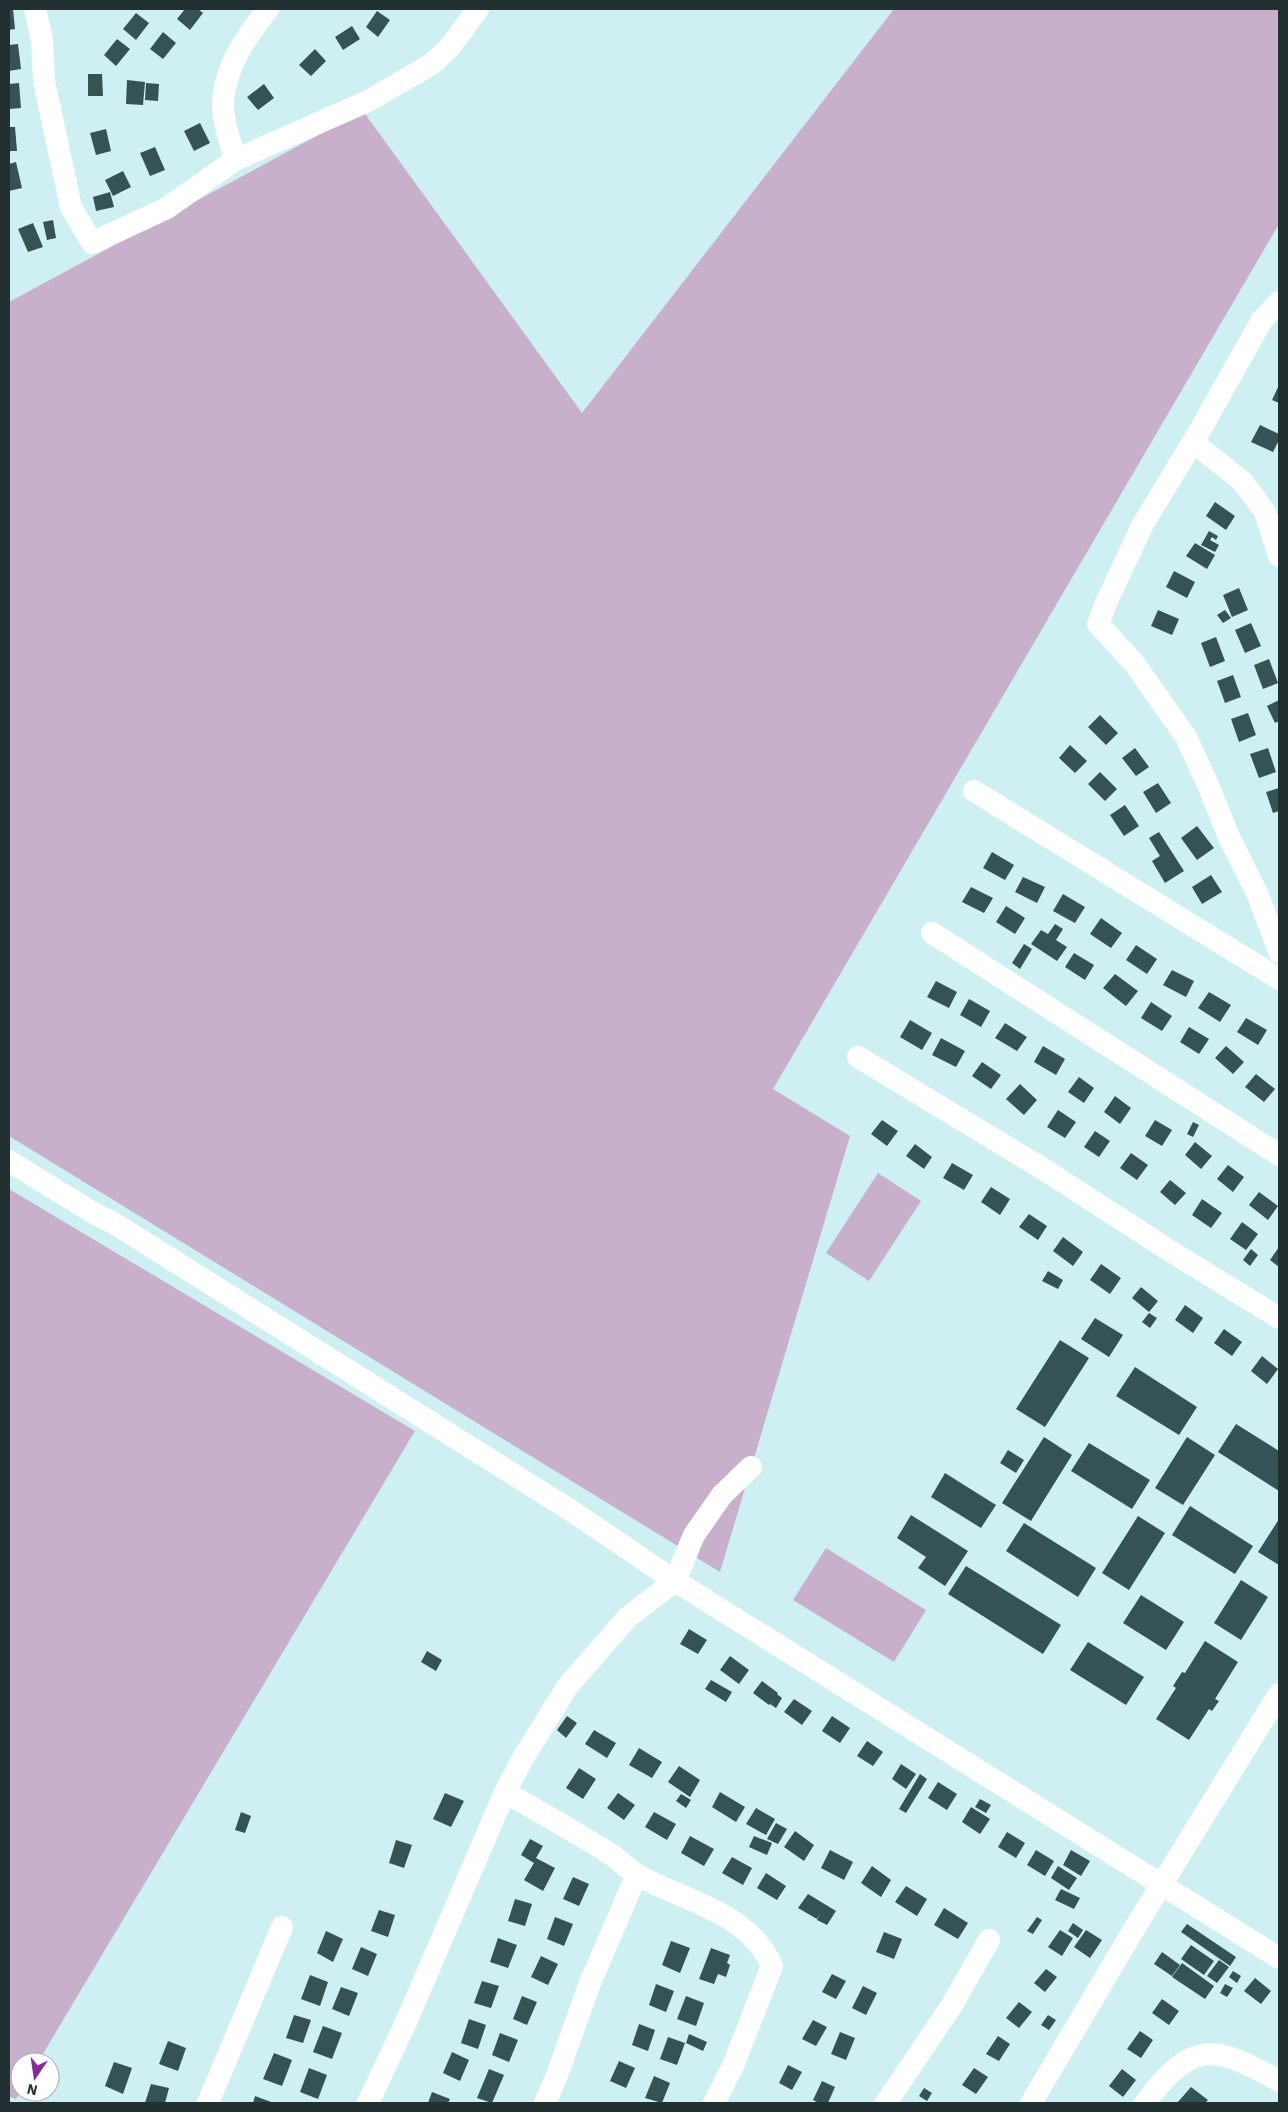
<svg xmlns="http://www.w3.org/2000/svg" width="1288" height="2112" font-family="'IBM Plex Sans',sans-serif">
	<rect width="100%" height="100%" fill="#cef0f2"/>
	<path fill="#c8afcb" d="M 894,9 L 1279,9 L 1279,224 L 773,1089 L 850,1136 L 720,1572 L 9,1136 L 9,302 L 363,111 L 582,413 Z
		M 878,1173 L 921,1201 L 869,1281 L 826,1253 Z
		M 9,1189 L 415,1431 L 38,2062 L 20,2062 L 20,2092 L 16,2099 L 9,2097 Z
		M 826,1548 L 926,1610 L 894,1662 L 793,1600 Z"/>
	<path fill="#355354" d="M 9,9 L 13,9 L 15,29 L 9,30 Z
		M 185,9 L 198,9 L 203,13 L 190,30 L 177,19 Z
		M 377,11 L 390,20 L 378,37 L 366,27 Z
		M 136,13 L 149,23 L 136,40 L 123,29 Z
		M 352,26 L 360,39 L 343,50 L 335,37 Z
		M 163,32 L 176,43 L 163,59 L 150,49 Z
		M 117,39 L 130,49 L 116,66 L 104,55 Z
		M 18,44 L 21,69 L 9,71 L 9,45 Z
		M 315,49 L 326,61 L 311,76 L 299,65 Z
		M 88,74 L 102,74 L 103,96 L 88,96 Z
		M 127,80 L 145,82 L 143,105 L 126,104 Z
		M 19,83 L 21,108 L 9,109 L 9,84 Z
		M 146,83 L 159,84 L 158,101 L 145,100 Z
		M 264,84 L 274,98 L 258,110 L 247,97 Z
		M 200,123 L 210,143 L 194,151 L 184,131 Z
		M 9,127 L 15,127 L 17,151 L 9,151 Z
		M 106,129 L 111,151 L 96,155 L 90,133 Z
		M 155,147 L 165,170 L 150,176 L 140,153 Z
		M 16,162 L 22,188 L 9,191 L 9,164 Z
		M 123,171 L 131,187 L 113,196 L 105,180 Z
		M 110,192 L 114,207 L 96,211 L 93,197 Z
		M 53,220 L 56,238 L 47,240 L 43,222 Z
		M 33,223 L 43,247 L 28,252 L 18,229 Z
		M 1279,385 L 1279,403 L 1272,400 Z
		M 1260,425 L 1279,434 L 1279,440 L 1273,452 L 1251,442 Z
		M 1215,502 L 1235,516 L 1226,530 L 1206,516 Z
		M 1209,531 L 1218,536 L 1216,540 L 1212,537 L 1210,540 L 1219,545 L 1215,552 L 1201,545 Z
		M 1195,543 L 1215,555 L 1207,569 L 1186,556 Z
		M 1174,571 L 1195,582 L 1187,598 L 1166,587 Z
		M 1239,588 L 1248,610 L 1232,617 L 1223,595 Z
		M 1158,610 L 1179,619 L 1172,635 L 1151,626 Z
		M 1225,610 L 1231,618 L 1223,623 L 1217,615 Z
		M 1251,623 L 1261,646 L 1245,653 L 1235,630 Z
		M 1216,637 L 1225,661 L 1210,667 L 1201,643 Z
		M 1269,659 L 1278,683 L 1263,689 L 1254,665 Z
		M 1233,675 L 1241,697 L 1225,703 L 1217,681 Z
		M 1279,700 L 1279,721 L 1275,723 L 1267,706 Z
		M 1248,713 L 1256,735 L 1239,742 L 1231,719 Z
		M 1100,715 L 1118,733 L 1106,745 L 1088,727 Z
		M 1070,745 L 1087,761 L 1075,773 L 1059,758 Z
		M 1135,748 L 1149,767 L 1136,776 L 1122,758 Z
		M 1268,748 L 1276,772 L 1259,778 L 1250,754 Z
		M 1100,772 L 1117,789 L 1105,801 L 1088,784 Z
		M 1158,783 L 1171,803 L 1156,813 L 1143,792 Z
		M 1279,788 L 1279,811 L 1273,813 L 1266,792 Z
		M 1125,805 L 1139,826 L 1124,836 L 1110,815 Z
		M 1197,826 L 1214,848 L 1197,860 L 1181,838 Z
		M 1159,832 L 1184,871 L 1165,883 L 1152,861 L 1160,856 L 1149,838 Z
		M 992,852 L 1014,865 L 1005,880 L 983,868 Z
		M 1211,875 L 1222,892 L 1202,904 L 1192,887 Z
		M 1023,877 L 1045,887 L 1037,903 L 1015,892 Z
		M 971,887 L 993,898 L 984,913 L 962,902 Z
		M 1063,894 L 1085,907 L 1075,923 L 1053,911 Z
		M 1006,906 L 1025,918 L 1015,934 L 996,922 Z
		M 1101,918 L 1122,933 L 1111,948 L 1090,934 Z
		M 1055,924 L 1063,929 L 1056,940 L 1067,947 L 1057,961 L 1031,944 L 1041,930 L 1048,934 Z
		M 1024,944 L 1032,949 L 1020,969 L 1012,963 Z
		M 1136,945 L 1157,959 L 1147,974 L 1126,960 Z
		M 1074,953 L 1094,965 L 1085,980 L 1065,967 Z
		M 1172,970 L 1194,981 L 1186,997 L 1163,985 Z
		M 1115,974 L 1138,991 L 1126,1006 L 1103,988 Z
		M 936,981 L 957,992 L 949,1008 L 927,997 Z
		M 1209,992 L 1231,1005 L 1220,1022 L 1198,1008 Z
		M 969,999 L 990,1011 L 981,1027 L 960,1015 Z
		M 1151,1002 L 1172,1016 L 1162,1031 L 1141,1018 Z
		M 1246,1018 L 1267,1030 L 1258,1045 L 1237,1032 Z
		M 910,1020 L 932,1033 L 922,1050 L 900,1037 Z
		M 1005,1023 L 1027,1037 L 1017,1051 L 995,1038 Z
		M 1189,1027 L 1209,1039 L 1199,1054 L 1180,1042 Z
		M 941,1038 L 965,1051 L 956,1067 L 932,1055 Z
		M 1043,1046 L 1065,1059 L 1056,1075 L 1034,1062 Z
		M 1226,1046 L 1244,1062 L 1233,1074 L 1215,1058 Z
		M 982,1062 L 1001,1075 L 991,1089 L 972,1076 Z
		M 1256,1074 L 1275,1089 L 1264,1102 L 1245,1087 Z
		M 1079,1077 L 1094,1088 L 1084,1103 L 1068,1092 Z
		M 1020,1084 L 1037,1100 L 1024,1115 L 1006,1099 Z
		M 1115,1096 L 1131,1108 L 1120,1124 L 1104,1112 Z
		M 1058,1110 L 1076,1122 L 1065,1138 L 1047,1127 Z
		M 882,1120 L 898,1131 L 887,1146 L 871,1134 Z
		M 1155,1120 L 1172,1130 L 1162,1146 L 1145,1136 Z
		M 1193,1122 L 1199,1125 L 1193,1137 L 1187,1134 Z
		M 1095,1131 L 1110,1141 L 1099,1157 L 1084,1147 Z
		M 1195,1142 L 1212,1156 L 1201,1169 L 1185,1155 Z
		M 915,1144 L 932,1157 L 924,1169 L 906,1156 Z
		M 1131,1153 L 1148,1165 L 1137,1180 L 1120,1168 Z
		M 952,1163 L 973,1175 L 964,1190 L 943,1178 Z
		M 1228,1165 L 1244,1177 L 1233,1192 L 1217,1179 Z
		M 1170,1180 L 1186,1193 L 1175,1205 L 1160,1192 Z
		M 991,1187 L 1010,1199 L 1000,1215 L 981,1202 Z
		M 1259,1192 L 1278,1206 L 1268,1220 L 1249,1205 Z
		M 1202,1199 L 1222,1213 L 1211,1228 L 1192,1215 Z
		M 1029,1214 L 1047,1226 L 1038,1240 L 1019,1227 Z
		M 1242,1222 L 1258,1234 L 1246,1250 L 1230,1239 Z
		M 1063,1237 L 1083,1252 L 1073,1266 L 1053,1251 Z
		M 1279,1247 L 1279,1267 L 1270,1260 Z
		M 1251,1249 L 1258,1255 L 1250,1266 L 1243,1260 Z
		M 1101,1264 L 1121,1278 L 1110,1294 L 1090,1280 Z
		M 1048,1271 L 1063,1280 L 1058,1289 L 1042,1281 Z
		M 1141,1287 L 1158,1301 L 1149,1312 L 1132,1298 Z
		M 1185,1305 L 1203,1318 L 1193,1333 L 1175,1320 Z
		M 1149,1313 L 1157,1318 L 1150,1328 L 1142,1322 Z
		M 1095,1318 L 1123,1335 L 1109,1357 L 1081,1339 Z
		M 1224,1329 L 1242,1342 L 1232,1356 L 1214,1343 Z
		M 1060,1340 L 1089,1358 L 1045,1427 L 1016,1409 Z
		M 1262,1356 L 1278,1369 L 1267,1384 L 1251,1371 Z
		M 1135,1367 L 1197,1407 L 1179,1435 L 1116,1396 Z
		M 1236,1424 L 1279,1451 L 1279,1491 L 1218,1452 Z
		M 1044,1437 L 1072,1455 L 1031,1521 L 1002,1503 Z
		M 1187,1437 L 1215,1455 L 1183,1505 L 1155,1488 Z
		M 1089,1443 L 1150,1480 L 1132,1509 L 1071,1471 Z
		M 1008,1450 L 1024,1460 L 1016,1473 L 1000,1463 Z
		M 945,1473 L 996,1505 L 981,1528 L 931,1497 Z
		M 1190,1506 L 1253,1546 L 1235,1574 L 1172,1535 Z
		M 911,1515 L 968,1551 L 945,1586 L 918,1568 L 926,1557 L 897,1538 Z
		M 1138,1516 L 1165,1533 L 1129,1590 L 1102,1573 Z
		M 1279,1519 L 1279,1565 L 1258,1552 Z
		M 1024,1523 L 1096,1568 L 1078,1597 L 1006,1551 Z
		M 966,1566 L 1061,1625 L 1043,1654 L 948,1594 Z
		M 1241,1580 L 1268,1597 L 1241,1640 L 1214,1623 Z
		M 1141,1595 L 1184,1622 L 1166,1650 L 1123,1623 Z
		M 689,1629 L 707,1640 L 698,1654 L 680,1644 Z
		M 1205,1641 L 1238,1662 L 1215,1699 L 1219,1701 L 1212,1711 L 1209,1709 L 1189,1740 L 1156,1719 L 1176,1688 L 1173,1686 L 1182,1672 L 1185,1673 Z
		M 1088,1642 L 1144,1677 L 1126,1705 L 1070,1670 Z
		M 427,1651 L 442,1660 L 436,1671 L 421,1662 Z
		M 730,1656 L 749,1670 L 739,1684 L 720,1670 Z
		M 711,1680 L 732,1692 L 726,1702 L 705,1689 Z
		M 762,1681 L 778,1693 L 769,1705 L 753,1693 Z
		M 777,1694 L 782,1698 L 776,1708 L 770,1704 Z
		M 794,1699 L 812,1711 L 802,1725 L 784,1712 Z
		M 567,1716 L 577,1723 L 566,1738 L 557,1730 Z
		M 832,1716 L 850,1728 L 840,1743 L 822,1731 Z
		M 594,1730 L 616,1743 L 607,1758 L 585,1744 Z
		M 867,1741 L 883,1752 L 873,1766 L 857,1756 Z
		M 639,1748 L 662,1762 L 652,1778 L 629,1765 Z
		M 901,1764 L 916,1774 L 906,1789 L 892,1779 Z
		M 679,1766 L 700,1780 L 690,1797 L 668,1782 Z
		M 579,1768 L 596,1779 L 583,1799 L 566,1788 Z
		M 920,1774 L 927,1779 L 906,1813 L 899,1809 Z
		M 938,1782 L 957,1794 L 947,1810 L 928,1798 Z
		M 720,1792 L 745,1807 L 736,1822 L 712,1807 Z
		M 445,1793 L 464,1801 L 451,1827 L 433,1819 Z
		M 618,1793 L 635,1805 L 624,1820 L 607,1808 Z
		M 681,1794 L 691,1800 L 686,1808 L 676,1801 Z
		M 980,1799 L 991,1805 L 986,1813 L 975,1807 Z
		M 971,1807 L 990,1819 L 980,1834 L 962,1822 Z
		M 756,1808 L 775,1819 L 766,1835 L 746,1824 Z
		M 241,1812 L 251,1816 L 245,1833 L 235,1830 Z
		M 654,1812 L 676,1824 L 667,1840 L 645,1827 Z
		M 776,1823 L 787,1829 L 778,1844 L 767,1839 Z
		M 795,1831 L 814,1845 L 804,1861 L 784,1847 Z
		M 1007,1832 L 1025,1843 L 1016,1858 L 998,1847 Z
		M 690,1836 L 714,1849 L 704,1866 L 681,1853 Z
		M 754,1836 L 772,1843 L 767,1855 L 749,1847 Z
		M 530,1839 L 543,1846 L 536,1858 L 555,1868 L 543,1891 L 524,1880 L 534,1863 L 521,1855 Z
		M 396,1840 L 412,1845 L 404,1868 L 389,1863 Z
		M 830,1850 L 853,1862 L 844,1880 L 821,1868 Z
		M 1036,1850 L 1054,1861 L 1045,1876 L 1027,1865 Z
		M 1071,1850 L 1090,1861 L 1081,1876 L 1063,1865 Z
		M 732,1857 L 752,1868 L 743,1885 L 722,1873 Z
		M 872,1866 L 891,1880 L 881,1897 L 861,1883 Z
		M 1058,1866 L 1077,1878 L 1069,1890 L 1051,1878 Z
		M 766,1873 L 786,1886 L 777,1900 L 757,1888 Z
		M 573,1877 L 589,1884 L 579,1906 L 563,1899 Z
		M 906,1886 L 927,1899 L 917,1916 L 895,1902 Z
		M 1061,1889 L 1080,1898 L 1074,1909 L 1055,1900 Z
		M 808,1894 L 836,1911 L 827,1925 L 817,1920 L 820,1913 L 817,1919 L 798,1908 Z
		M 515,1899 L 532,1904 L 525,1926 L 508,1921 Z
		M 944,1908 L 968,1923 L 958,1939 L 934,1925 Z
		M 379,1910 L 395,1915 L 388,1937 L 371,1931 Z
		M 555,1917 L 573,1924 L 564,1946 L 547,1939 Z
		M 1037,1917 L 1042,1920 L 1033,1934 L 1027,1931 Z
		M 1073,1923 L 1083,1930 L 1078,1938 L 1068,1931 Z
		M 1187,1924 L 1236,1957 L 1230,1966 L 1181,1932 Z
		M 1060,1930 L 1073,1938 L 1062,1956 L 1048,1947 Z
		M 1086,1930 L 1102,1940 L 1090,1958 L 1074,1947 Z
		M 326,1931 L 343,1939 L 333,1962 L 317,1953 Z
		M 884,1932 L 902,1939 L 894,1959 L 876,1952 Z
		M 498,1938 L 517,1945 L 508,1968 L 490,1962 Z
		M 671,1941 L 690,1948 L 680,1973 L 662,1965 Z
		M 1191,1945 L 1214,1961 L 1204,1975 L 1181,1959 Z
		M 361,1947 L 377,1954 L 368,1976 L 352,1969 Z
		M 711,1948 L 730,1955 L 727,1963 L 730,1965 L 726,1977 L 718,1974 L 714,1984 L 699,1979 Z
		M 1162,1952 L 1180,1965 L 1172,1976 L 1154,1964 Z
		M 541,1956 L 558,1964 L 548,1985 L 531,1977 Z
		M 1219,1960 L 1229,1967 L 1217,1983 L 1207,1976 Z
		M 1182,1963 L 1214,1986 L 1205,1999 L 1172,1977 Z
		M 1046,1969 L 1057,1977 L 1045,1992 L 1034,1983 Z
		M 1233,1971 L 1241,1976 L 1237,1983 L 1229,1977 Z
		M 832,1974 L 846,1981 L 836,1999 L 822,1992 Z
		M 310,1975 L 328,1982 L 320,2006 L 301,1999 Z
		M 1255,1978 L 1271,1991 L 1261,2004 L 1244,1991 Z
		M 482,1981 L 499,1986 L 491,2008 L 474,2003 Z
		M 656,1984 L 674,1991 L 666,2012 L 649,2005 Z
		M 1225,1984 L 1233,1988 L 1227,1997 L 1220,1993 Z
		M 863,1986 L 877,1993 L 866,2015 L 852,2008 Z
		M 341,1987 L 358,1993 L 349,2016 L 332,2009 Z
		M 522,1996 L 537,2002 L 527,2025 L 513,2019 Z
		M 686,1996 L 704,2003 L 696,2026 L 677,2019 Z
		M 1162,1999 L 1179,2011 L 1169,2025 L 1152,2013 Z
		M 1019,2002 L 1032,2012 L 1019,2028 L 1006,2018 Z
		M 294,2015 L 311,2020 L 303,2043 L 286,2038 Z
		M 1048,2015 L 1056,2020 L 1049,2030 L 1041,2025 Z
		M 469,2019 L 486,2025 L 478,2049 L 461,2043 Z
		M 813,2020 L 827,2027 L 816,2046 L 802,2039 Z
		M 639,2024 L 655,2030 L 648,2051 L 632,2045 Z
		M 323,2026 L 342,2033 L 332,2059 L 313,2052 Z
		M 1140,2031 L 1153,2040 L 1141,2058 L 1127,2049 Z
		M 840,2032 L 855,2038 L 846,2060 L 831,2054 Z
		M 500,2033 L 518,2040 L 509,2062 L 492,2055 Z
		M 689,2034 L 707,2042 L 703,2051 L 686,2043 Z
		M 998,2036 L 1010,2044 L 999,2061 L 986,2054 Z
		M 668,2037 L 685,2043 L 677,2065 L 660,2059 Z
		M 168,2041 L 186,2048 L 178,2071 L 159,2064 Z
		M 452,2052 L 469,2060 L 460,2081 L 443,2073 Z
		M 274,2053 L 292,2060 L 282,2086 L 263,2079 Z
		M 619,2061 L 635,2068 L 626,2088 L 610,2081 Z
		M 114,2062 L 132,2068 L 123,2094 L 105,2086 Z
		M 788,2065 L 802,2072 L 792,2090 L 779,2083 Z
		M 309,2068 L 327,2075 L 318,2099 L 300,2092 Z
		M 974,2068 L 988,2077 L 976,2094 L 962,2085 Z
		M 489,2069 L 504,2075 L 492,2103 L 477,2098 Z
		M 1122,2069 L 1136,2080 L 1123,2097 L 1109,2086 Z
		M 654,2076 L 670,2083 L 662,2103 L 645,2098 Z
		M 822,2081 L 835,2087 L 828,2103 L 819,2103 L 813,2100 Z
		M 151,2084 L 169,2088 L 165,2103 L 145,2103 Z
		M 1191,2087 L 1208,2100 L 1205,2103 L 1177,2103 Z
		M 924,2088 L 932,2093 L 927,2101 L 919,2096 Z
		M 432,2092 L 450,2099 L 448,2103 L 428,2103 Z
		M 255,2096 L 274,2103 L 253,2103 Z"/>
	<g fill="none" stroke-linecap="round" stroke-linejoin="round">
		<path stroke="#fff" stroke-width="22" d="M 35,9 L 42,40 L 44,81 L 71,207 L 92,243 L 167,208 L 235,160 L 368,101 L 432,64 L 450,47 L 478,9
			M 235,160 C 231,143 223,123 223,106 C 223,69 246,37 268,9
			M 1279,302 L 1262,320 L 1199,432 L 1143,524 L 1106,603 L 1098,624 L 1134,663 L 1186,737 L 1208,785 L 1228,835 L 1258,895 L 1279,952
			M 1193,442 L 1243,482 L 1265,512 L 1279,556
			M 974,791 L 1279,979
			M 932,933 L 1279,1155
			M 858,1057 L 1048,1172 L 1167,1249 L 1279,1318
			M 9,1161 L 95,1214 L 112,1222 L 567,1508 L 675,1581 L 1279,1958
			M 505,1792 C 539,1812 574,1831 607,1852 C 618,1858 626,1868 637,1875 C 684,1901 749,1912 772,1966 L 733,2066 L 714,2103
			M 208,2103 L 282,1927
			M 368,2103 L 407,2020 L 505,1792 L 522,1760 L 567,1687 L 628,1617 L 675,1581 L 694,1535 L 722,1495 L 751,1467
			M 545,2103 L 556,2078 L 590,1983 L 637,1874
			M 886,2103 L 952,2005 L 989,1940
			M 1031,2103 L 1136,1926 L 1279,1694
			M 1145,2103 C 1193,2039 1214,2045 1279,2081"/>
	</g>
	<rect width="1288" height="2112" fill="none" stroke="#233031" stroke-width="20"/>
	<g transform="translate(35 2077) rotate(193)"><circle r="24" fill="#ffffff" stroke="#a7acad"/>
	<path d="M0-4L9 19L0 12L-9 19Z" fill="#892b95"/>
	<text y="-8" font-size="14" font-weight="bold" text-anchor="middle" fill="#233031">N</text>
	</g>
</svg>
